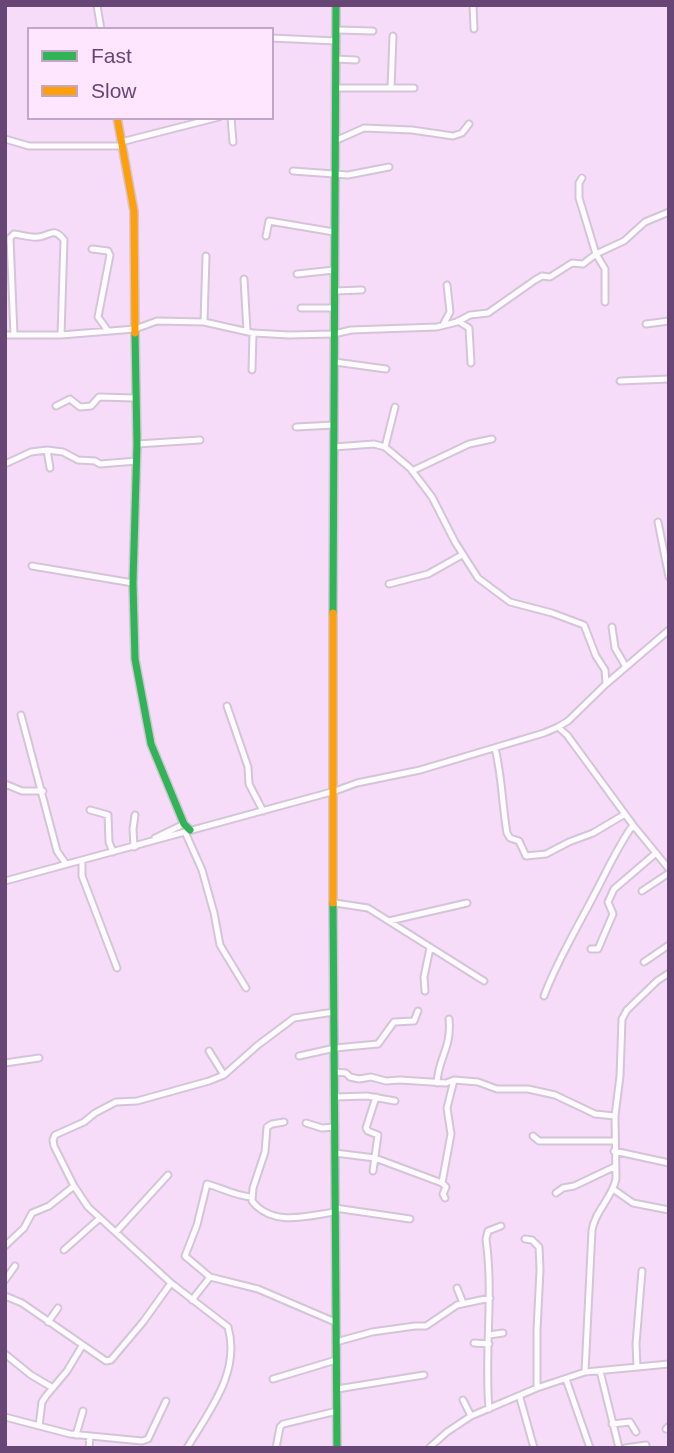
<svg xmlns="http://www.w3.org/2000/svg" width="674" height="1453" font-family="Helvetica,sans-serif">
	<rect width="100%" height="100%" fill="#f6e6f6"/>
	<path fill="#f6dcf8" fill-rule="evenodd" d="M 5,5 L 669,5 L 669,1448 L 5,1448 ZM 30,30 L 271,30 L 271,117 L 30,117 Z"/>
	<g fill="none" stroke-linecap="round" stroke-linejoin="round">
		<g stroke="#d4c4d7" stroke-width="9">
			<path id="street" d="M 97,5 L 101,30
				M 473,5 L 474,29
				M 337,30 L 373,31
				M 271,38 L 336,41
				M 336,59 L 356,60
				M 335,88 L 414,88
				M 391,88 L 393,36
				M 231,117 L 233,142
				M 5,139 L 29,146 L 121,146
				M 337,140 L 364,128 L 412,130 L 453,136 L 462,133 L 469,124
				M 121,142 L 219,117
				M 293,171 L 348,175 L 389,167
				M 582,178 L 579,183 L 579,198 L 596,254 L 605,269 L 605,302
				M 266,236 L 269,221 L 334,232
				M 92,249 L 108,251 L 110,255 L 98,317 L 108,331
				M 297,274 L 334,270
				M 244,279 L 247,331
				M 334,291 L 362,290
				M 301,308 L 334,308
				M 458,321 L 469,328 L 471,363
				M 204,322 L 206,256
				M 646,324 L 669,321
				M 443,325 L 450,312 L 447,285
				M 5,335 L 61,335 L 135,329 L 157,321 L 204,322 L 253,333 L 289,335 L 334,334 L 351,330 L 437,327 L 457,322 L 470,315 L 488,313 L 535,280 L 542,276 L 550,277 L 572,263 L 583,264 L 596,254 L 624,241 L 645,222 L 669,212
				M 14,335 L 10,238 L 14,234 C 22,235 31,238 38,237 C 51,236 53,226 64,240 L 61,335
				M 335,362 L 386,369
				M 252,370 L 253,333
				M 620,381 L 669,379
				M 56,406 L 70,399 L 80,407 L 91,406 L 99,397 L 135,398
				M 296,427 L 334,425
				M 137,444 L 200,440
				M 334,447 L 374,444 L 385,447 L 410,468 L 432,497 L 455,542 L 478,578 L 510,602 L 552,613 L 584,625 L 596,656 L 605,670 L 606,683
				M 385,447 L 395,407
				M 47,450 L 50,468
				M 5,464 L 31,452 L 47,450 L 63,452 L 78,460 L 95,461 L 100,464 L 137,461
				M 412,471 L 469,444 L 492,439
				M 658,522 L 669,577
				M 32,566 L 133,583
				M 389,584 L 428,574 L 462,555
				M 612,627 L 615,648 L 626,667
				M 227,706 L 248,767 L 249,784 L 263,811
				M 21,715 L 57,851 L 66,864
				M 558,727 L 567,735 L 633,825 L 669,869
				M 495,748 C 502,776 502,804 507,833 L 510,838 L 519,841 L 526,856 L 546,854 L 569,842 L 593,833 L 625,814
				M 5,784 L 22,791 L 43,791
				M 90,810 L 108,815 L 109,842 L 113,852
				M 135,815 L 133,829 L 134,847 L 136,846
				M 185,832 L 202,870 L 214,913 L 220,945 L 246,988
				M 155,838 L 184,824
				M 82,860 L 82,876 L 117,968
				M 5,881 L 335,791 L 357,783 L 420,770 L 544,733 L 558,727 L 568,721 L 606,684 L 669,630
				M 642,891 L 669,873
				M 335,903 L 368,908 L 484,981
				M 389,921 L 467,903
				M 591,949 L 598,949 L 613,914 L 608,902 L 614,889 L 656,853
				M 644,962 L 669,945
				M 425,991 L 424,977 L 430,948
				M 544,996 C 557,961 576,930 593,897 C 607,871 616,849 633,825
				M 209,1051 L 224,1075
				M 299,1056 L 335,1048 L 378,1044 L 394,1022 L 414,1021 L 418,1011
				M 5,1063 L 39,1058
				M 335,1072 L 346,1073 L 350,1077 L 359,1079 L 371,1077 L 386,1081 L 400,1080 L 446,1083 L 454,1080 L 478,1082 L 497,1089 L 528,1089 L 555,1095 L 595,1114 L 615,1116
				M 437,1083 C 438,1058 452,1048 449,1019
				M 335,1097 L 367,1096 L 395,1101
				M 284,1122 L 272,1124 L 267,1127 L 265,1152 L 253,1188 L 252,1201 C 272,1227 307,1216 335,1212
				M 306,1123 L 322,1128 L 335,1127
				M 533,1136 L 539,1141 L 614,1141
				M 614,1151 L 669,1163
				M 335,1153 L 375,1158 L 442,1183 L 446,1187 L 443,1194 L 445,1198
				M 373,1171 L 378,1135 L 368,1131 L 366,1128 L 376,1097
				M 442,1183 L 451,1134 L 447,1108 L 454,1080
				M 613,1189 L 633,1203 L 669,1210
				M 556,1193 L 563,1188 L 574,1186 L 614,1167
				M 251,1197 C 236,1196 222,1188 207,1184 L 197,1225 L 185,1256 L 210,1277 L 258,1289 L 335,1322
				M 335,1208 L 410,1219
				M 116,1232 L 168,1175
				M 525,1239 L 532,1240 L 539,1247 L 540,1270 L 537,1330 L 537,1388
				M 5,1246 L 24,1228 L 32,1213 L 49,1206 L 74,1186
				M 64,1250 L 100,1218
				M 5,1280 L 15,1266
				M 457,1288 L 463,1303
				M 5,1296 L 22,1303 L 106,1361 L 111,1360 L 143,1322 L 171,1283
				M 192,1300 L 210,1277
				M 48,1322 L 58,1308
				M 489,1335 L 503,1333
				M 336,1342 L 372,1332 L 415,1326 L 426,1326 L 457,1305 L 490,1298
				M 474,1343 L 489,1344
				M 5,1354 L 31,1375 L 53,1388
				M 637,1367 L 636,1344 L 642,1271
				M 600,1371 L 619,1448
				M 585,1372 L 592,1230 C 595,1211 612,1198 616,1179 L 615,1116 L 620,1076 L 622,1019 L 627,1010 L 657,981 L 669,973
				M 273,1379 L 336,1360
				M 566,1379 L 590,1448
				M 337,1389 L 424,1375
				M 520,1398 L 534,1448
				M 463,1400 L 471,1416
				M 489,1409 C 484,1352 494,1296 486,1239 L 488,1231 L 501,1226
				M 5,1417 L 70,1434 L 142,1441 L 148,1439 L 166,1401
				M 612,1424 L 630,1422 L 636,1432
				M 39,1426 L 42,1402 L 46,1396 L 67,1371 L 82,1346
				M 666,1429 L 669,1426
				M 76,1435 L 83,1411
				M 89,1448 L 90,1436
				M 187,1448 C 209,1411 241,1372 228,1327 L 171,1283 L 88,1207 L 74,1186 L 54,1146 L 53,1140 L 55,1135 L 84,1122 L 95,1113 L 116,1102 L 137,1101 L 209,1081 L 224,1075 L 258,1045 L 294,1018 L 334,1012
				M 276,1448 L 280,1427 L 283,1424 L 337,1411
				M 429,1448 L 447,1432 L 471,1416 L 537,1388 L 585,1372 L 669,1364
				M 625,1448 L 646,1445"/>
		</g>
		<g stroke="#d3c3d7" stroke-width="10">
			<path id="fast" d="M 135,333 L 137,444 L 133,583 L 135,659 L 151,744 L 184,824 L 190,830
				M 333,613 L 336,5
				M 333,903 L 337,1448"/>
		</g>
		<g stroke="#d3c3d7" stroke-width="10">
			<path id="slow" d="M 117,117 L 134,211 L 135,333
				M 333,613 L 333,903"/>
		</g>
		<use href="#street" stroke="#fefbfe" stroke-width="5"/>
		<use href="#fast" stroke="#30b455" stroke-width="7"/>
		<use href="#slow" stroke="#ff9f0a" stroke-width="7"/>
	</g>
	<rect width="674" height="1453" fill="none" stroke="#674675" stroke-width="14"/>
	<rect x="28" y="28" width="245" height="91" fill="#fee6ff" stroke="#c2a6c8" stroke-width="2"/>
	<rect x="42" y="51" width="35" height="10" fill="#30b455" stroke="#c2a6c8" stroke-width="2"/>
	<text x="91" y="63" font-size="21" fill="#674675">Fast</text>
	<rect x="42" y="86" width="35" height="10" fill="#ff9f0a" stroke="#c2a6c8" stroke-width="2"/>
	<text x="91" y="98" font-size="21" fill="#674675">Slow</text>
</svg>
